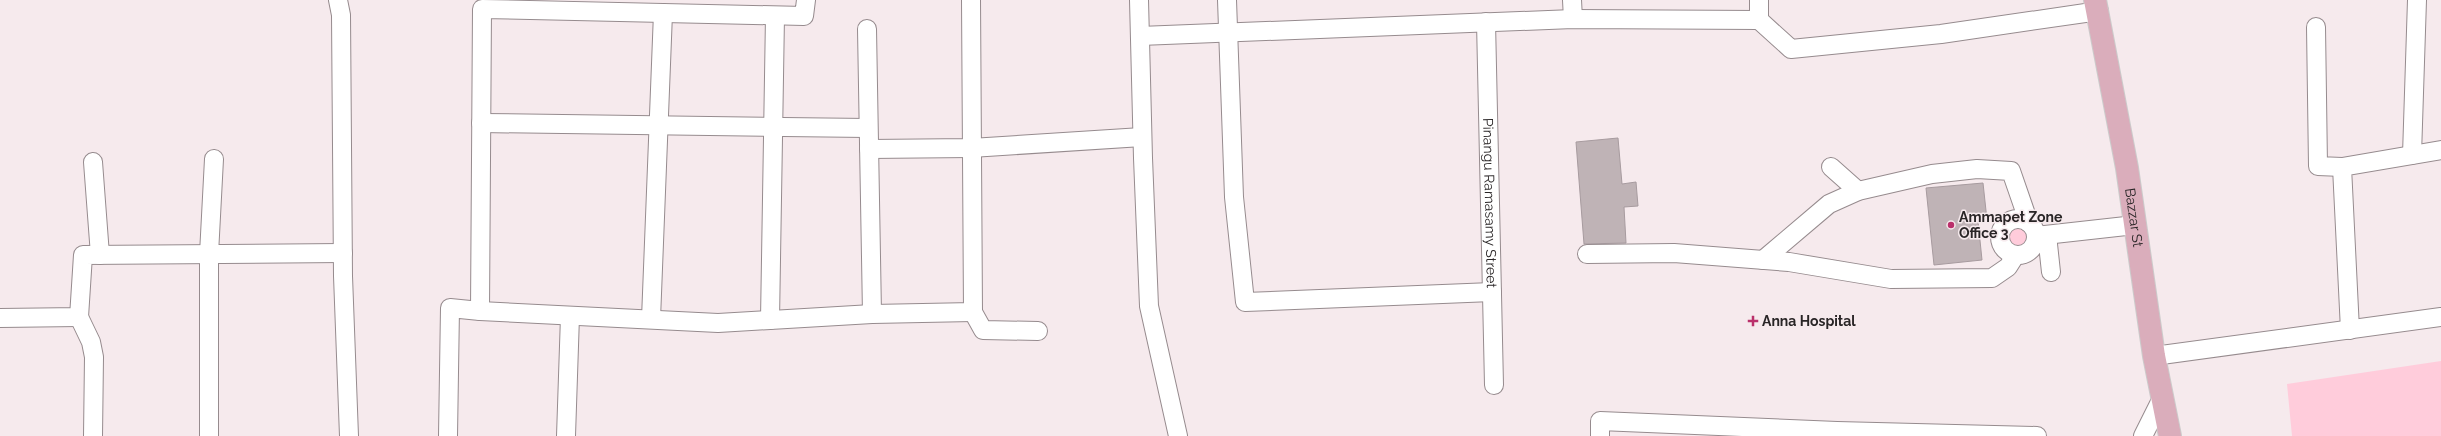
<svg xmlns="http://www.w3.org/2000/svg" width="2441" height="436" font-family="Raleway,sans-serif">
	<rect width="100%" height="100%" fill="#f6eaed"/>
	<path fill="#ffccdb" d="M2005 237a12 12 0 1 1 24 0a12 12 0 1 1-24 0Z
		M 2441,361 L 2441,436 L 2292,436 L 2287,384 Z"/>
	<path fill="#bfb3b6" stroke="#a79b9f" d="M 1618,138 L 1622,184 L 1636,182 L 1638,206 L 1624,207 L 1626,243 L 1584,244 L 1576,142 Z
		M 1983,183 L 1987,220 L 1978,221 L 1982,260 L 1934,265 L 1926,188 Z"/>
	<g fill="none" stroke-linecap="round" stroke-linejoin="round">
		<g stroke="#968b8e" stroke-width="20">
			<g id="minor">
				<path d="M 338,0 L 341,15 L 343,276 L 349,436"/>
				<path d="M 1139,0 L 1143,158 L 1149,306 L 1178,436"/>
				<path d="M 1227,0 L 1234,197 L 1245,302 L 1492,292"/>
				<path d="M 1572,0 L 1573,19"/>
				<path d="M 1759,0 L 1759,20"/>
				<path id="s1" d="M 1486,22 L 1494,385"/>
				<path d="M 2316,27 L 2318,166 L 2342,167"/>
				<path d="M 867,29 L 872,314"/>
				<path d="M 1140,36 L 1573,19 L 1759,20 L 1791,49 L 1941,34 L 2099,11"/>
				<path d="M 481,123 L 868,128"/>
				<path d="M 869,149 L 971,148 L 1142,137"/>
				<path d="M 2412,155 L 2417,0"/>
				<path d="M 93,162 L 100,255"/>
				<path d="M 1831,167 L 1858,191"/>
				<circle cx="2018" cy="237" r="18"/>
				<path d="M 2047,235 L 2051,272"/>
				<path d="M 2036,236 L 2135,225"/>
				<path d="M 1587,254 L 1674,253 L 1789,262 L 1891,279 L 1992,278 L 2008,267 L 2015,256"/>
				<path d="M 1763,260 L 1829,204 L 1858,191 L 1932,174 L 1977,169 L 2011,171 L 2029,223"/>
				<path d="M 480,311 L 482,9 L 804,16 L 806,0"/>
				<path d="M 973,312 L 983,330 L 1038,331"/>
				<path d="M 79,317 L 91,342 L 94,357 L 93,436"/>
				<path d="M 0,318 L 79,317 L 83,255 L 343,253"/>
				<path d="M 651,319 L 663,13"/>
				<path d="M 770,320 L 775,16"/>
				<path d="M 2350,330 L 2342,167 L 2441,150"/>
				<path d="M 2154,356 L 2441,317"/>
				<path d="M 209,436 L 209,254 L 214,159"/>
				<path d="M 448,436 L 450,308 L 480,311 L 718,323 L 872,314 L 973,312 L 971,0"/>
				<path d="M 566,436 L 570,316"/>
				<path d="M 1600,436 L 1600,421 L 1837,431 L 2037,436"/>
				<path d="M 2143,436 L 2162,398"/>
			</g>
		</g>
		<g stroke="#cccbcb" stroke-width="24">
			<g id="major">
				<path id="s2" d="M 2095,0 L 2127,168 L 2154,356 L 2170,436"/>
			</g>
		</g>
		<use href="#minor" stroke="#fff" stroke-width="18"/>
		<use href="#major" stroke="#daadbb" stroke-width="22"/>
	</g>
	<g fill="#ba306b" stroke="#f6eaed" stroke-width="1.5">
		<circle cx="1951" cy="225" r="4"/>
		<path d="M1751 315h4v4h4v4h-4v4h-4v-4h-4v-4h4z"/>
	</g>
	<g text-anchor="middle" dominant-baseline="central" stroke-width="3" stroke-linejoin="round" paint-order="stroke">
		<g font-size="14" fill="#292526" stroke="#f6eaed">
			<text stroke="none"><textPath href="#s1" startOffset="181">Pinangu Ramasamy Street</textPath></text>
			<text stroke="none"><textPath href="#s2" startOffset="221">Bazzar St</textPath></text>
		</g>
		<g font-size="14" font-weight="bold" fill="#292526" stroke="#f6eaed" text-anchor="start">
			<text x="1959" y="217">Ammapet Zone<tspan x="1959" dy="16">Office 3</tspan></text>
			<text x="1762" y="321">Anna Hospital</text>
		</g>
	</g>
</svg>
